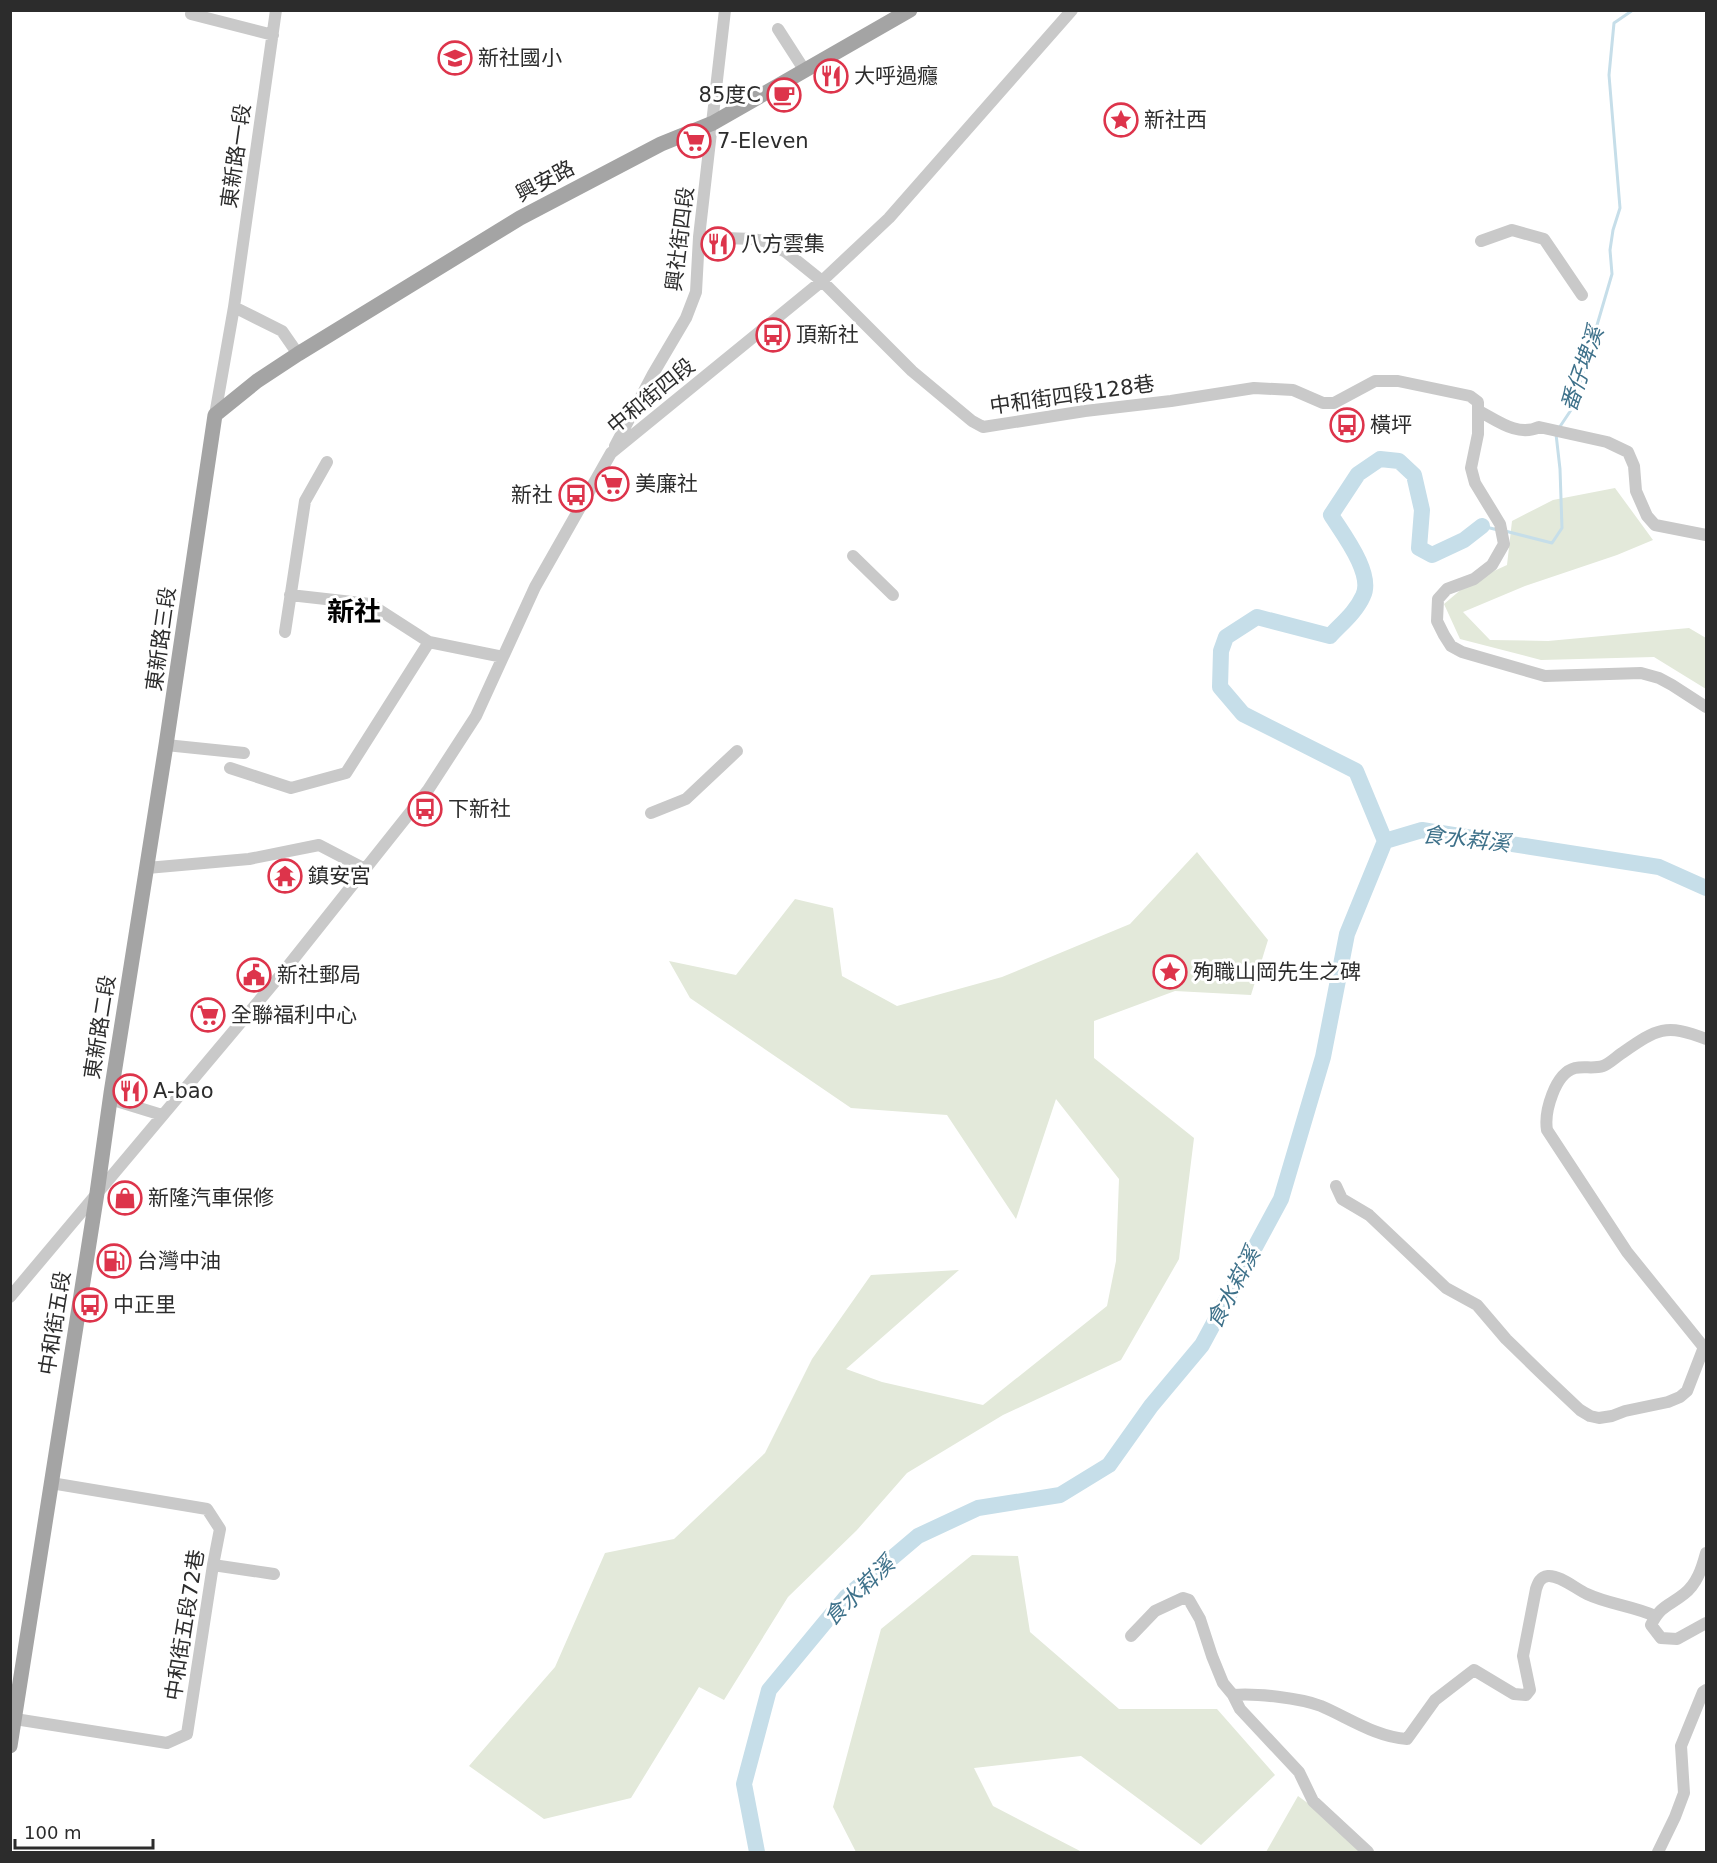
<svg xmlns="http://www.w3.org/2000/svg" width="1717" height="1863" font-family="'DejaVu Sans','Noto Sans TC',sans-serif">
	<rect width="100%" height="100%" fill="#fff"/>
	<path fill="#e3e9da" d="M 1615,488 L 1653,540 L 1617,555 L 1525,586 L 1463,612 L 1490,640 L 1548,641 L 1689,628 L 1706,638 L 1706,689 L 1654,657 L 1541,660 L 1460,639 L 1444,604 L 1470,582 L 1507,565 L 1512,521 L 1553,500 Z
		M 1197,852 L 1268,940 L 1251,995 L 1175,991 L 1094,1021 L 1094,1058 L 1194,1138 L 1179,1259 L 1121,1360 L 1003,1415 L 907,1473 L 857,1530 L 788,1597 L 724,1700 L 699,1687 L 631,1798 L 544,1819 L 469,1766 L 555,1667 L 605,1553 L 674,1539 L 765,1453 L 812,1359 L 871,1275 L 959,1270 L 846,1369 L 882,1382 L 983,1405 L 1107,1306 L 1116,1261 L 1119,1179 L 1056,1099 L 1016,1219 L 947,1115 L 851,1108 L 690,998 L 669,961 L 736,975 L 795,899 L 833,908 L 842,976 L 897,1006 L 1002,977 L 1130,924 Z
		M 972,1555 L 1018,1556 L 1030,1632 L 1119,1709 L 1217,1709 L 1275,1775 L 1201,1845 L 1081,1756 L 974,1768 L 993,1806 L 1082,1852 L 856,1852 L 833,1807 L 881,1629 Z
		M 1298,1796 L 1365,1845 L 1376,1852 L 1266,1852 Z"/>
	<g fill="none" stroke-linecap="round" stroke-linejoin="round">
		<path stroke="#c6dee9" stroke-width="3" d="M 1559,428 L 1573,407 L 1612,274 L 1610,250 L 1613,230 L 1620,208 L 1609,75 L 1614,23 L 1633,10
			M 1482,526 L 1498,530
			M 1505,531 L 1552,543 L 1562,528 L 1560,469 L 1556,434"/>
		<path stroke="#c6dee9" stroke-width="16" d="M 1385,841 L 1356,771 L 1243,714 L 1220,687 L 1221,651 L 1226,637 L 1257,617 L 1330,636 C 1341,624 1356,612 1363,596 C 1374,574 1343,534 1331,515 L 1358,474 L 1380,459 L 1399,461 L 1414,475 L 1422,510 L 1419,548 L 1432,555 L 1464,540 L 1482,526
			M 757,1852 L 744,1784 L 769,1690 L 846,1597 L 918,1536 L 978,1508 L 1060,1495 L 1109,1465 L 1151,1406 L 1202,1345 L 1281,1199 L 1323,1057 L 1347,934 L 1385,841 L 1422,830 L 1659,867 L 1706,888"/>
		<path stroke="#c9c9c9" stroke-width="12" d="M 191,14 L 273,35
			M 778,29 L 805,71
			M 699,237 L 752,239 L 764,241 L 786,252 L 822,281 L 912,371 L 972,421 L 983,427 L 1085,411 L 1171,401 L 1254,388 L 1293,390 L 1323,403 L 1334,403 L 1375,381 L 1398,381 L 1470,396 L 1478,402 L 1478,434 L 1471,468 L 1475,483 L 1500,524 L 1504,544 L 1492,565 L 1474,579 L 1447,589 L 1438,599 L 1437,621 L 1444,635 L 1451,646 L 1462,652 L 1545,676 L 1641,673 L 1659,678 L 1672,685 L 1706,707
			M 1481,241 L 1512,230 L 1544,239 L 1582,295
			M 234,307 L 282,331 L 298,354
			M 1479,411 C 1498,421 1518,437 1539,427 L 1607,442 L 1628,452 L 1634,466 L 1636,491 L 1647,516 L 1655,525 L 1706,535
			M 215,415 L 234,307 L 276,10
			M 615,446 L 653,374 L 686,318 L 696,292 L 699,237 L 725,10
			M 853,556 L 893,595
			M 290,595 L 370,604 L 429,642 L 503,657
			M 285,632 L 305,501 L 327,462
			M 166,745 L 244,753
			M 230,768 L 291,788 L 346,773 L 429,642
			M 651,813 L 686,799 L 737,751
			M 147,868 L 249,859 L 319,845 L 365,869
			M 1706,1039 C 1665,1023 1657,1029 1622,1053 C 1616,1057 1609,1064 1603,1066 C 1594,1069 1584,1066 1575,1068 C 1555,1073 1544,1112 1547,1130 L 1627,1252 L 1706,1350
			M 110,1099 L 162,1115
			M 1336,1186 L 1342,1199 L 1369,1215 L 1446,1288 L 1477,1305 L 1506,1339 L 1544,1376 L 1580,1410 L 1590,1416 L 1599,1418 L 1612,1416 L 1625,1411 L 1668,1402 L 1680,1397 L 1687,1391 L 1704,1347
			M 10,1297 L 284,971 L 428,790 L 476,716 L 535,587 L 611,453 L 822,281 L 889,218 L 1072,10
			M 1706,1553 C 1702,1568 1697,1584 1684,1594 C 1669,1606 1661,1605 1651,1625 L 1661,1638 L 1677,1639 L 1706,1623
			M 213,1565 L 274,1574
			M 1131,1636 L 1155,1611 L 1183,1598 L 1189,1600 L 1200,1619 L 1212,1656 L 1223,1683 L 1233,1695 L 1240,1709 L 1299,1772 L 1313,1801 L 1368,1852
			M 1233,1695 C 1256,1693 1300,1698 1321,1706 C 1349,1718 1376,1737 1407,1739 L 1435,1700 L 1474,1670 L 1514,1694 L 1526,1695 L 1530,1690 L 1523,1656 L 1536,1589 C 1538,1583 1540,1577 1548,1576 C 1560,1575 1576,1589 1587,1594 C 1608,1604 1633,1606 1655,1616
			M 15,1719 L 167,1743 L 187,1734 L 213,1565 L 220,1529 L 207,1509 L 51,1483
			M 1658,1852 L 1675,1817 L 1684,1793 L 1681,1746 L 1703,1692 L 1706,1690"/>
		<path stroke="#a4a4a4" stroke-width="15" d="M 10,1746 L 97,1193 L 111,1093 L 166,745 L 215,415 L 257,381 L 298,354 L 520,218 L 661,144 L 713,123 L 910,10"/>
	</g>
	<defs>
		<g id="school-ring" transform="scale(1.725)"><circle r="9.5" fill="#fff" stroke="#dd344b" stroke-width="1.5"/><path d="M0-5L7-2L0 1L-7-2ZM-4 1L0 2.5L4 1V4Q0 6-4 4Z" fill="#dd344b"/></g>
		<g id="restaurant-ring" transform="scale(1.725)"><circle r="9.5" fill="#fff" stroke="#dd344b" stroke-width="1.5"/><path d="M-5-6h1v4h1v-4h1v4h1v-4h1v5L-1.5 .5V6h-2V.5L-5-1ZM5-6V6H3V1.5H1.5Q1.5-4 5-6Z" fill="#dd344b"/></g>
		<g id="cafe-ring" transform="scale(1.725)"><circle r="9.5" fill="#fff" stroke="#dd344b" stroke-width="1.5"/><path d="M-5.5-4.5H6V0H3Q3 3.5 0 3.5H-2.5Q-5.5 3.5-5.5 0ZM3-3.2v2h1.7v-2ZM-6 4.5H4V6H-6Z" fill="#dd344b"/></g>
		<g id="sight-ring" transform="scale(1.725)"><circle r="9.5" fill="#fff" stroke="#dd344b" stroke-width="1.5"/><path d="M0-6L1.8-2.2L6-1.7L2.9 1.2L3.7 5.4L0 3.3L-3.7 5.4L-2.9 1.2L-6-1.7L-1.8-2.2Z" fill="#dd344b"/></g>
		<g id="supermarket-ring" transform="scale(1.725)"><circle r="9.5" fill="#fff" stroke="#dd344b" stroke-width="1.5"/><path d="M-6-5.5h2.5l.6 2H6L4.5 2H-2.5L-4.4-4H-6ZM-1.5 3.2a1.3 1.3 0 1 0 .1 0ZM3 3.2a1.3 1.3 0 1 0 .1 0Z" fill="#dd344b"/></g>
		<g id="bus-ring" transform="scale(1.725)"><circle r="9.5" fill="#fff" stroke="#dd344b" stroke-width="1.5"/><path d="M-5-6H5V4H4V6H2V4H-2V6H-4V4H-5ZM-3.5-4V0h7V-4ZM-3.5 1.2v1.5H-2V1.2ZM2 1.2v1.5H3.5V1.2Z" fill="#dd344b"/></g>
		<g id="temple-ring" transform="scale(1.725)"><circle r="9.5" fill="#fff" stroke="#dd344b" stroke-width="1.5"/><path d="M0-6L5-2H3V0L6.5 2.5H4V6H1.5V3h-3V6H-4V2.5H-6.5L-3 0V-2H-5Z" fill="#dd344b"/></g>
		<g id="civic-ring" transform="scale(1.725)"><circle r="9.5" fill="#fff" stroke="#dd344b" stroke-width="1.5"/><path d="M-.6-6.5H3V-4.5H.6V-3L4-1V1h2V6H-6V1h2V-1L-.6-3ZM-1.2 2.5V6h2.4V2.5Z" fill="#dd344b"/></g>
		<g id="shop-ring" transform="scale(1.725)"><circle r="9.5" fill="#fff" stroke="#dd344b" stroke-width="1.5"/><path d="M-5-2.5h2.3a2.7 3.5 0 0 1 5.4 0H5L5.5 6h-11ZM-1.5-2.5h3a1.5 2.3 0 0 0-3 0Z" fill="#dd344b"/></g>
		<g id="fuel-ring" transform="scale(1.725)"><circle r="9.5" fill="#fff" stroke="#dd344b" stroke-width="1.5"/><path d="M-5.5-6h7V0h2V4h1.3V-2.5L3-4.5l.8-.8L6-3V5H2.5V1h-1V6h-7ZM-4.2-4.7v3.2H.2V-4.7Z" fill="#dd344b"/></g>
	</defs>
	<g fill-rule="evenodd">
		<use href="#school-ring" x="455" y="58"/>
		<use href="#restaurant-ring" x="831" y="76"/>
		<use href="#cafe-ring" x="784" y="95"/>
		<use href="#sight-ring" x="1121" y="120"/>
		<use href="#supermarket-ring" x="694" y="141"/>
		<use href="#restaurant-ring" x="718" y="244"/>
		<use href="#bus-ring" x="773" y="335"/>
		<use href="#bus-ring" x="1347" y="425"/>
		<use href="#supermarket-ring" x="612" y="484"/>
		<use href="#bus-ring" x="576" y="495"/>
		<use href="#bus-ring" x="425" y="809"/>
		<use href="#temple-ring" x="285" y="876"/>
		<use href="#sight-ring" x="1170" y="972"/>
		<use href="#civic-ring" x="254" y="975"/>
		<use href="#supermarket-ring" x="208" y="1015"/>
		<use href="#restaurant-ring" x="130" y="1091"/>
		<use href="#shop-ring" x="125" y="1198"/>
		<use href="#fuel-ring" x="114" y="1261"/>
		<use href="#bus-ring" x="90" y="1305"/>
	</g>
	<g text-anchor="middle" dominant-baseline="central" stroke-width="6" stroke-linejoin="round" paint-order="stroke">
		<g font-size="21" fill="#2c2c2c" stroke="#fff" text-anchor="start">
			<text x="478" y="58">新社國小</text>
			<text x="854" y="76">大呼過癮</text>
			<text x="761" y="95" text-anchor="end">85度C</text>
			<text x="1144" y="120">新社西</text>
			<text x="717" y="141">7-Eleven</text>
			<text x="741" y="244">八方雲集</text>
			<text x="796" y="335">頂新社</text>
			<text x="1370" y="425">橫坪</text>
			<text x="635" y="484">美廉社</text>
			<text x="553" y="495" text-anchor="end">新社</text>
			<text x="448" y="809">下新社</text>
			<text x="308" y="876">鎮安宮</text>
			<text x="1193" y="972">殉職山岡先生之碑</text>
			<text x="277" y="975">新社郵局</text>
			<text x="231" y="1015">全聯福利中心</text>
			<text x="153" y="1091">A-bao</text>
			<text x="148" y="1198">新隆汽車保修</text>
			<text x="137" y="1261">台灣中油</text>
			<text x="113" y="1305">中正里</text>
		</g>
		<g font-size="21" fill="#2c2c2c" stroke="#fff">
			<text transform="translate(236 156) rotate(-82)">東新路一段</text>
			<text transform="translate(545 181) rotate(-28)">興安路</text>
			<text transform="translate(680 239) rotate(-83)">興社街四段</text>
			<text transform="translate(1072 395) rotate(-8)">中和街四段128巷</text>
			<text transform="translate(651 396) rotate(-39)">中和街四段</text>
			<text transform="translate(161 639) rotate(-82)">東新路三段</text>
			<text transform="translate(100 1027) rotate(-81)">東新路二段</text>
			<text transform="translate(55 1323) rotate(-81)">中和街五段</text>
			<text transform="translate(185 1625) rotate(-81)">中和街五段72巷</text>
		</g>
		<g font-size="22" font-style="italic" fill="#3e718a" stroke="#fff">
			<text transform="translate(1582 369) rotate(-71)">番仔埤溪</text>
			<text transform="translate(1466 839) rotate(6)">食水嵙溪</text>
			<text transform="translate(1233 1288) rotate(-62)">食水嵙溪</text>
			<text transform="translate(859 1591) rotate(-44)">食水嵙溪</text>
		</g>
		<g font-size="27" font-weight="bold" fill="#000" stroke="#fff">
			<text x="354" y="611">新社</text>
		</g>
	</g>
	<rect width="1717" height="1863" fill="none" stroke="#2c2c2c" stroke-width="24"/>
	<path d="M15 1839v9h138v-9" fill="none" stroke="#2c2c2c" stroke-width="3"/>
	<text x="24" y="1839" font-size="18" fill="#2c2c2c" stroke="#ffffff" stroke-width="4.5" paint-order="stroke">100 m</text>
</svg>
